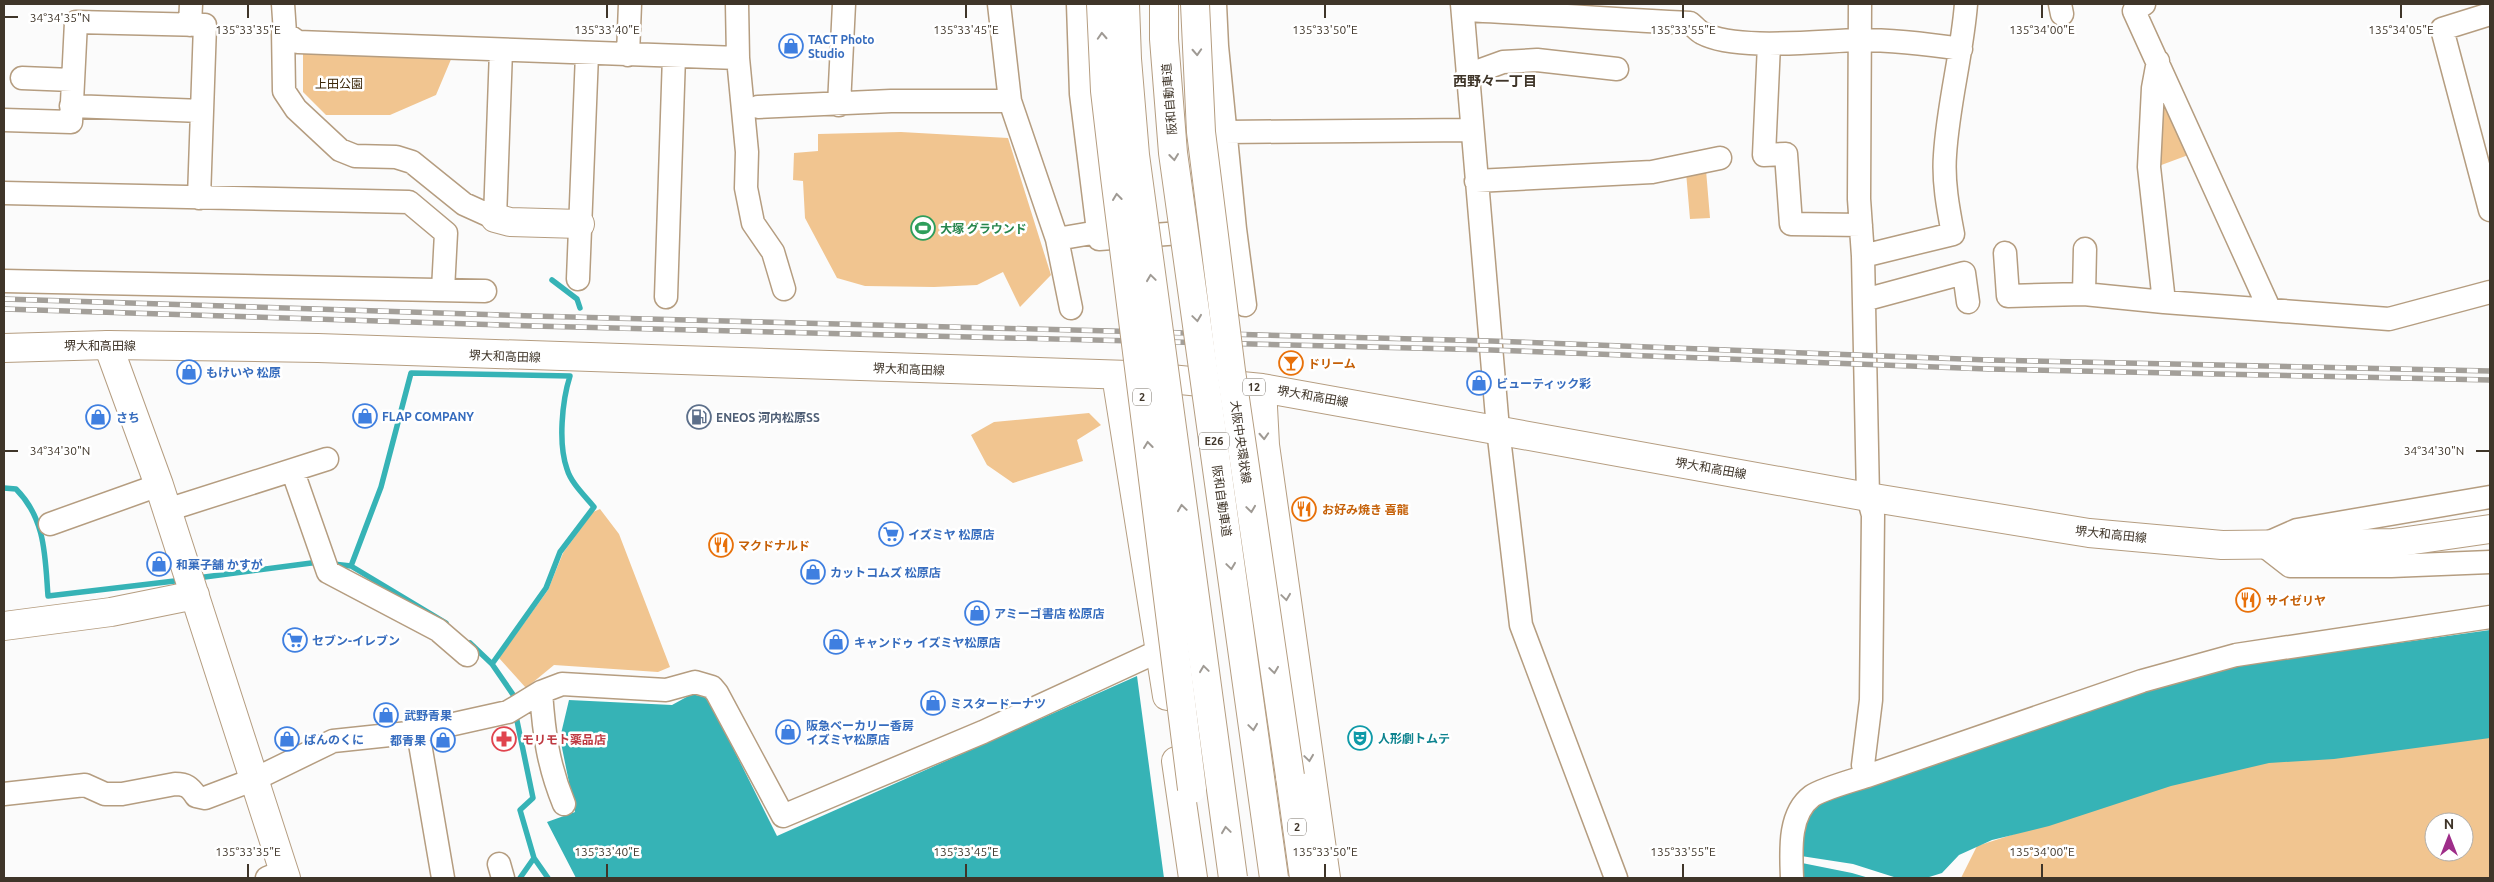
<svg xmlns="http://www.w3.org/2000/svg" width="2494" height="882" font-family="Ubuntu,'Noto Sans JP',sans-serif">
	<rect width="100%" height="100%" fill="#fbfbfb"/>
	<path fill="#f1c590" fill-rule="evenodd" d="M 303,50 L 452,57 L 436,95 L 390,115 L 326,115 L 303,92 Z
		M 2166,100 L 2191,154 L 2156,167 L 2158,102 Z
		M 901,132 L 1008,138 L 1051,275 L 1020,307 L 1003,272 L 977,285 L 934,287 L 865,286 L 837,278 L 805,218 L 803,181 L 793,180 L 794,153 L 818,151 L 818,134 Z
		M 1706,170 L 1710,218 L 1690,219 L 1686,172 Z
		M 1089,413 L 1101,425 L 1077,440 L 1083,461 L 1013,483 L 987,465 L 971,435 L 994,422 Z
		M 600,509 L 619,534 L 670,667 L 658,672 L 554,665 L 526,688 L 499,658 L 548,590 L 563,553 L 593,512 Z
		M 2490,733 L 2490,878 L 1961,878 L 1977,846 L 2089,810 L 2202,766 ZM 2434,822 L 2464,822 L 2464,852 L 2434,852 Z"/>
	<path fill="#36b3b6" d="M 2490,630 L 2490,738 L 2334,759 L 2269,763 L 2171,786 L 2049,826 L 1992,840 L 1959,855 L 1942,873 L 1926,878 L 1897,878 L 1853,864 L 1801,856 L 1800,836 L 1814,805 L 2207,670 Z
		M 1137,676 L 1164,878 L 576,878 L 547,822 L 575,812 L 560,738 L 569,700 L 672,705 L 692,694 L 708,698 L 777,836 Z
		M 1802,863 L 1852,873 L 1869,878 L 1802,878 Z"/>
	<g fill="none" stroke-linecap="round" stroke-linejoin="round">
		<path stroke="#36b3b6" stroke-width="5.5" d="M 552,280 L 577,299 L 580,308
			M 4,488 L 16,489 C 46,519 45,557 48,596 L 183,580
			M 333,564 L 351,566 L 446,623
			M 351,566 L 381,487 L 411,373 L 570,376 C 562,401 558,444 567,469 C 571,483 585,496 594,507 L 560,552 L 546,588 L 492,664 L 514,696
			M 197,578 L 319,562
			M 470,643 L 492,664
			M 516,716 L 533,798 L 520,810 L 534,858 L 520,878
			M 534,858 L 548,878"/>
		<g stroke="#b59d80" stroke-width="25">
			<path id="street" d="M 283,4 L 285,33 L 298,42 L 738,58 L 747,152 L 746,188 L 753,223 L 773,252 L 784,289
				M 737,4 L 738,58
				M 999,4 L 1010,101
				M 1078,4 L 1081,94 L 1099,239 L 1235,229 L 1217,46 L 1215,4
				M 1462,4 L 1498,429 L 1521,625 L 1616,878
				M 2060,4 L 2062,14
				M 2144,4 L 2134,11 L 2269,308
				M 1463,10 C 1539,13 1614,20 1690,23 C 1694,26 1698,31 1702,33 C 1736,51 1818,41 1858,40 C 1892,40 1928,44 1961,49
				M 2490,14 L 2442,29 L 2490,210
				M 190,25 L 191,4
				M 283,29 L 284,91 L 296,109 L 340,150 L 355,156 L 396,157 L 412,162 L 464,204 L 495,218 L 501,50
				M 1769,44 L 1764,155 L 1786,154 L 1791,224 L 1861,225
				M 628,55 L 630,4
				M 2158,61 L 2153,88 L 2149,167 L 2164,302
				M 1467,75 L 1503,62 L 1537,60 L 1617,69
				M 22,78 L 72,80
				M 839,105 L 844,4
				M 71,106 L 202,111
				M 758,107 L 891,101 L 1010,101 L 1057,239 L 1071,308
				M 4,120 L 71,122 L 76,22 L 205,25 L 199,198
				M 1225,132 L 1472,130
				M 1476,181 L 1652,172 L 1720,158
				M 4,193 L 409,202 L 446,233 L 443,290
				M 1235,229 L 1245,305
				M 1057,239 L 1098,232
				M 2005,253 L 2008,296 L 2084,294 L 2164,302 L 2389,319 L 2490,292
				M 1863,256 L 1953,234 C 1948,208 1943,181 1945,155 C 1948,104 1962,55 1966,4
				M 578,279 L 587,54
				M 4,281 L 485,291
				M 2084,294 L 2085,249
				M 666,297 L 674,56
				M 1864,300 L 1964,273 L 1968,302
				M 293,472 L 328,572 L 438,630 L 467,655
				M 2490,497 L 2297,530 L 2263,545 L 2290,566 L 2391,566 L 2490,562
				M 167,510 L 327,459
				M 50,524 L 159,485
				M 541,692 C 544,734 548,765 564,804
				M 418,732 L 443,878
				M 1867,776 L 2142,681 L 2236,655 L 2490,617
				M 4,794 L 85,785 L 105,794 L 122,794 L 175,784 C 186,784 190,787 196,796 L 205,798 L 255,779 L 333,741 L 418,732 L 508,712 L 541,692 L 562,684 L 666,690 L 695,682 L 712,687 L 717,693 L 783,816 L 983,732 L 1161,650
				M 499,864 L 503,878
				M 267,878 L 284,871
				M 1792,878 C 1791,851 1788,814 1812,796 C 1822,789 1854,780 1867,776 L 1863,765 L 1871,700 L 1873,515 L 1868,497 L 1863,256 L 1859,199 L 1860,4"/>
		</g>
		<g stroke="#b59d80" stroke-width="30">
			<path id="secondary" d="M 495,218 L 510,222 L 580,224
				M 108,345 L 159,485 L 286,878
				M 4,626 L 111,612 L 195,595"/>
		</g>
		<g stroke="#b59d80" stroke-width="30">
			<path id="primary" d="M 4,348 L 108,345 L 318,348 L 1129,375 L 1262,388 L 1868,497 L 2089,533 L 2222,545 L 2393,543 L 2490,529
				M 1116,375 L 1167,696
				M 1262,388 L 1265,445 L 1326,878
				M 1176,761 L 1193,878
				M 1290,776 L 1304,878"/>
		</g>
		<use href="#street" stroke="#fff" stroke-width="22"/>
		<use href="#secondary" stroke="#fff" stroke-width="28"/>
		<use href="#primary" stroke="#fff" stroke-width="28"/>
		<g stroke="#a39f99" stroke-width="5.5">
			<path id="rail" d="M 4,299 L 533,316 L 1491,341 L 1989,360 L 2490,371
				M 4,309 L 533,326 L 1491,350 L 1988,369 L 2490,380"/>
		</g>
		<use href="#rail" stroke="#fff" stroke-width="4" stroke-dasharray="11" stroke-linecap="butt"/>
		<g stroke="#b59d80" stroke-width="30" stroke-linecap="butt">
			<path id="primary-bridge" d="M 1101,4 L 1105,91 L 1115,177 L 1192,789
				M 1195,4 L 1201,132 L 1231,371 L 1290,776"/>
		</g>
		<g stroke="#b59d80" stroke-width="30" stroke-linecap="butt">
			<path id="highway-bridge" d="M 1125,4 L 1127,59 L 1135,155 L 1233,878
				M 1164,4 L 1164,39 L 1173,153 L 1274,878"/>
		</g>
		<use href="#primary-bridge" stroke="#fff" stroke-width="28"/>
		<use href="#highway-bridge" stroke="#fff" stroke-width="28"/>
	</g>
	<defs><path id="oneway-chevron" d="M-2-3.5L2.5 0L-2 3.5" fill="none" stroke-width="1.6" stroke-linecap="round" stroke-linejoin="round" transform="scale(1.25)"/></defs>
	<g stroke="#9f9a94">
		<use href="#oneway-chevron" transform="translate(1102 36) rotate(-93)"/>
		<use href="#oneway-chevron" transform="translate(1197 52) rotate(87)"/>
		<use href="#oneway-chevron" transform="translate(1174 157) rotate(83)"/>
		<use href="#oneway-chevron" transform="translate(1117 197) rotate(-97)"/>
		<use href="#oneway-chevron" transform="translate(1151 278) rotate(-98)"/>
		<use href="#oneway-chevron" transform="translate(1197 318) rotate(82)"/>
		<use href="#oneway-chevron" transform="translate(1264 436) rotate(87)"/>
		<use href="#oneway-chevron" transform="translate(1148 445) rotate(-97)"/>
		<use href="#oneway-chevron" transform="translate(1182 508) rotate(-98)"/>
		<use href="#oneway-chevron" transform="translate(1251 509) rotate(82)"/>
		<use href="#oneway-chevron" transform="translate(1231 566) rotate(82)"/>
		<use href="#oneway-chevron" transform="translate(1286 597) rotate(82)"/>
		<use href="#oneway-chevron" transform="translate(1204 669) rotate(-98)"/>
		<use href="#oneway-chevron" transform="translate(1274 670) rotate(82)"/>
		<use href="#oneway-chevron" transform="translate(1253 727) rotate(82)"/>
		<use href="#oneway-chevron" transform="translate(1309 758) rotate(82)"/>
		<use href="#oneway-chevron" transform="translate(1226 830) rotate(-98)"/>
	</g>
	<path fill="none" stroke="#3f3529" stroke-width="2" d="M 248,5 L 248,18M 607,5 L 607,18M 966,5 L 966,18M 1325,5 L 1325,18M 1683,5 L 1683,18M 2042,5 L 2042,18M 2401,5 L 2401,18M 5,17 L 18,17M 5,451 L 18,451M 2476,451 L 2489,451M 248,864 L 248,877M 607,864 L 607,877M 966,864 L 966,877M 1325,864 L 1325,877M 1683,864 L 1683,877M 2042,864 L 2042,877"/>
	<defs>
		<g id="shop-ring" transform="scale(1.25)"><circle r="9.5" fill="#fff" stroke="#3f7fe0" stroke-width="1.5"/><path d="M-5-2.5h2.3a2.7 3.5 0 0 1 5.4 0H5L5.5 6h-11ZM-1.5-2.5h3a1.5 2.3 0 0 0-3 0Z" fill="#3f7fe0"/></g>
		<g id="stadium-ring" transform="scale(1.25)"><circle r="9.5" fill="#fff" stroke="#2e9e5b" stroke-width="1.5"/><path d="M0-5a6.5 5 0 1 0 0 10a6.5 5 0 1 0 0-10ZM-3.5-1.8h7v3.6h-7Z" fill="#2e9e5b"/></g>
		<g id="bar-ring" transform="scale(1.25)"><circle r="9.5" fill="#fff" stroke="#e8710a" stroke-width="1.5"/><path d="M-6-5H6L.8 .8V4.5H3.5V6h-7V4.5H-.8V.8Z" fill="#e8710a"/></g>
		<g id="fuel-ring" transform="scale(1.25)"><circle r="9.5" fill="#fff" stroke="#5c6f8a" stroke-width="1.5"/><path d="M-5.5-6h7V0h2V4h1.3V-2.5L3-4.5l.8-.8L6-3V5H2.5V1h-1V6h-7ZM-4.2-4.7v3.2H.2V-4.7Z" fill="#5c6f8a"/></g>
		<g id="restaurant-ring" transform="scale(1.25)"><circle r="9.5" fill="#fff" stroke="#e8710a" stroke-width="1.5"/><path d="M-5-6h1v4h1v-4h1v4h1v-4h1v5L-1.5 .5V6h-2V.5L-5-1ZM5-6V6H3V1.5H1.5Q1.5-4 5-6Z" fill="#e8710a"/></g>
		<g id="supermarket-ring" transform="scale(1.25)"><circle r="9.5" fill="#fff" stroke="#3f7fe0" stroke-width="1.5"/><path d="M-6-5.5h2.5l.6 2H6L4.5 2H-2.5L-4.4-4H-6ZM-1.5 3.2a1.3 1.3 0 1 0 .1 0ZM3 3.2a1.3 1.3 0 1 0 .1 0Z" fill="#3f7fe0"/></g>
		<g id="theatre-ring" transform="scale(1.25)"><circle r="9.5" fill="#fff" stroke="#0f9aa8" stroke-width="1.5"/><path d="M-5-5.5Q0-4 5-5.5V0Q5 5 0 6Q-5 5-5 0ZM-3.3-2.5H-1v1.5H-3.3ZM1-2.5H3.3v1.5H1ZM-2.8 1Q0 5.5 2.8 1Z" fill="#0f9aa8"/></g>
		<g id="pharmacy-ring" transform="scale(1.25)"><circle r="9.5" fill="#fff" stroke="#e0444e" stroke-width="1.5"/><path d="M-2-6h4v4h4v4h-4v4h-4v-4h-4v-4h4Z" fill="#e0444e"/></g>
	</defs>
	<g fill-rule="evenodd">
		<use href="#shop-ring" x="791" y="46"/>
		<use href="#stadium-ring" x="923" y="228"/>
		<use href="#bar-ring" x="1291" y="363"/>
		<use href="#shop-ring" x="189" y="372"/>
		<use href="#shop-ring" x="1479" y="383"/>
		<use href="#shop-ring" x="365" y="416"/>
		<use href="#shop-ring" x="98" y="417"/>
		<use href="#fuel-ring" x="699" y="417"/>
		<use href="#restaurant-ring" x="1304" y="509"/>
		<use href="#supermarket-ring" x="891" y="534"/>
		<use href="#restaurant-ring" x="721" y="545"/>
		<use href="#shop-ring" x="159" y="564"/>
		<use href="#shop-ring" x="813" y="572"/>
		<use href="#restaurant-ring" x="2248" y="600"/>
		<use href="#shop-ring" x="977" y="613"/>
		<use href="#supermarket-ring" x="295" y="640"/>
		<use href="#shop-ring" x="836" y="642"/>
		<use href="#shop-ring" x="933" y="703"/>
		<use href="#shop-ring" x="386" y="715"/>
		<use href="#shop-ring" x="788" y="732"/>
		<use href="#theatre-ring" x="1360" y="738"/>
		<use href="#shop-ring" x="287" y="739"/>
		<use href="#pharmacy-ring" x="504" y="739"/>
		<use href="#shop-ring" x="443" y="740"/>
	</g>
	<g text-anchor="middle" dominant-baseline="central" stroke-width="5" stroke-linejoin="round" paint-order="stroke">
		<g fill="#fff" stroke="#797269" stroke-width="1">
			<rect x="1243" y="378.5" width="22" height="17" rx="4"/>
			<rect x="1133" y="388.5" width="18" height="17" rx="4"/>
			<rect x="1199" y="432.5" width="30" height="17" rx="4"/>
			<rect x="1288" y="818.5" width="18" height="17" rx="4"/>
		</g>
		<g font-size="11" font-weight="bold" fill="#3f3529">
			<text x="1254" y="387">12</text>
			<text x="1142" y="397">2</text>
			<text x="1214" y="441">E26</text>
			<text x="1297" y="827">2</text>
		</g>
		<g font-size="12" font-weight="bold" fill="#366cbe" stroke="#fff" text-anchor="start">
			<text x="808" y="39">TACT Photo<tspan x="808" dy="14">Studio</tspan></text>
			<text x="206" y="372">もけいや 松原</text>
			<text x="1496" y="383">ビューティック彩</text>
			<text x="382" y="416">FLAP COMPANY</text>
			<text x="116" y="417">さち</text>
			<text x="908" y="534">イズミヤ 松原店</text>
			<text x="176" y="564">和菓子舗 かすが</text>
			<text x="830" y="572">カットコムズ 松原店</text>
			<text x="994" y="613">アミーゴ書店 松原店</text>
			<text x="312" y="640">セブン-イレブン</text>
			<text x="854" y="642">キャンドゥ イズミヤ松原店</text>
			<text x="950" y="703">ミスタードーナツ</text>
			<text x="404" y="715">武野青果</text>
			<text x="806" y="725">阪急ベーカリー香房<tspan x="806" dy="14">イズミヤ松原店</tspan></text>
			<text x="304" y="739">ぱんのくに</text>
			<text x="426" y="740" text-anchor="end">都青果</text>
		</g>
		<g font-size="12" fill="#3c2708" stroke="#fff">
			<text x="339" y="83">上田公園</text>
		</g>
		<g font-size="12" fill="#3f3529" stroke="#fff">
			<text transform="translate(1169 99) rotate(-95)">阪和自動車道</text>
			<text x="100" y="345">堺大和高田線</text>
			<text transform="translate(505 356) rotate(2)">堺大和高田線</text>
			<text transform="translate(909 369) rotate(2)">堺大和高田線</text>
			<text transform="translate(1313 396) rotate(10)">堺大和高田線</text>
			<text transform="translate(1241 442) rotate(82)">大阪中央環状線</text>
			<text transform="translate(1711 468) rotate(10)">堺大和高田線</text>
			<text transform="translate(1222 501) rotate(82)">阪和自動車道</text>
			<text transform="translate(2111 534) rotate(6)">堺大和高田線</text>
		</g>
		<g font-size="12" font-weight="bold" fill="#27864d" stroke="#fff" text-anchor="start">
			<text x="940" y="228">大塚 グラウンド</text>
		</g>
		<g font-size="12" font-weight="bold" fill="#c56008" stroke="#fff" text-anchor="start">
			<text x="1308" y="363">ドリーム</text>
			<text x="1322" y="509">お好み焼き 喜龍</text>
			<text x="738" y="545">マクドナルド</text>
			<text x="2266" y="600">サイゼリヤ</text>
		</g>
		<g font-size="12" font-weight="bold" fill="#4e5e75" stroke="#fff" text-anchor="start">
			<text x="716" y="417">ENEOS 河内松原SS</text>
		</g>
		<g font-size="12" font-weight="bold" fill="#0d838f" stroke="#fff" text-anchor="start">
			<text x="1378" y="738">人形劇トムテ</text>
		</g>
		<g font-size="12" font-weight="bold" fill="#be3a42" stroke="#fff" text-anchor="start">
			<text x="522" y="739">モリモト薬品店</text>
		</g>
		<g font-size="14" font-weight="bold" fill="#3f3529" stroke="#fff">
			<text x="1495" y="81">西野々一丁目</text>
		</g>
	</g>
	<g font-size="12" text-anchor="middle" fill="#3f3529" stroke="#fff" stroke-width="5" stroke-linejoin="round" paint-order="stroke">
		<text x="60" y="22">34°34'35"N</text>
		<text x="248" y="34">135°33'35"E</text>
		<text x="607" y="34">135°33'40"E</text>
		<text x="966" y="34">135°33'45"E</text>
		<text x="1325" y="34">135°33'50"E</text>
		<text x="1683" y="34">135°33'55"E</text>
		<text x="2042" y="34">135°34'00"E</text>
		<text x="2401" y="34">135°34'05"E</text>
		<text x="60" y="455">34°34'30"N</text>
		<text x="2434" y="455">34°34'30"N</text>
		<text x="248" y="856">135°33'35"E</text>
		<text x="607" y="856">135°33'40"E</text>
		<text x="966" y="856">135°33'45"E</text>
		<text x="1325" y="856">135°33'50"E</text>
		<text x="1683" y="856">135°33'55"E</text>
		<text x="2042" y="856">135°34'00"E</text>
	</g>
	<rect width="2494" height="882" fill="none" stroke="#3f3529" stroke-width="10"/>
	<g transform="translate(2449 837)"><circle r="24" fill="#ffffff" stroke="#b2aea9"/>
	<path d="M0-4L9 19L0 12L-9 19Z" fill="#9e2d89"/>
	<text y="-8" font-size="14" font-weight="bold" text-anchor="middle" fill="#3f3529">N</text>
	</g>
</svg>
